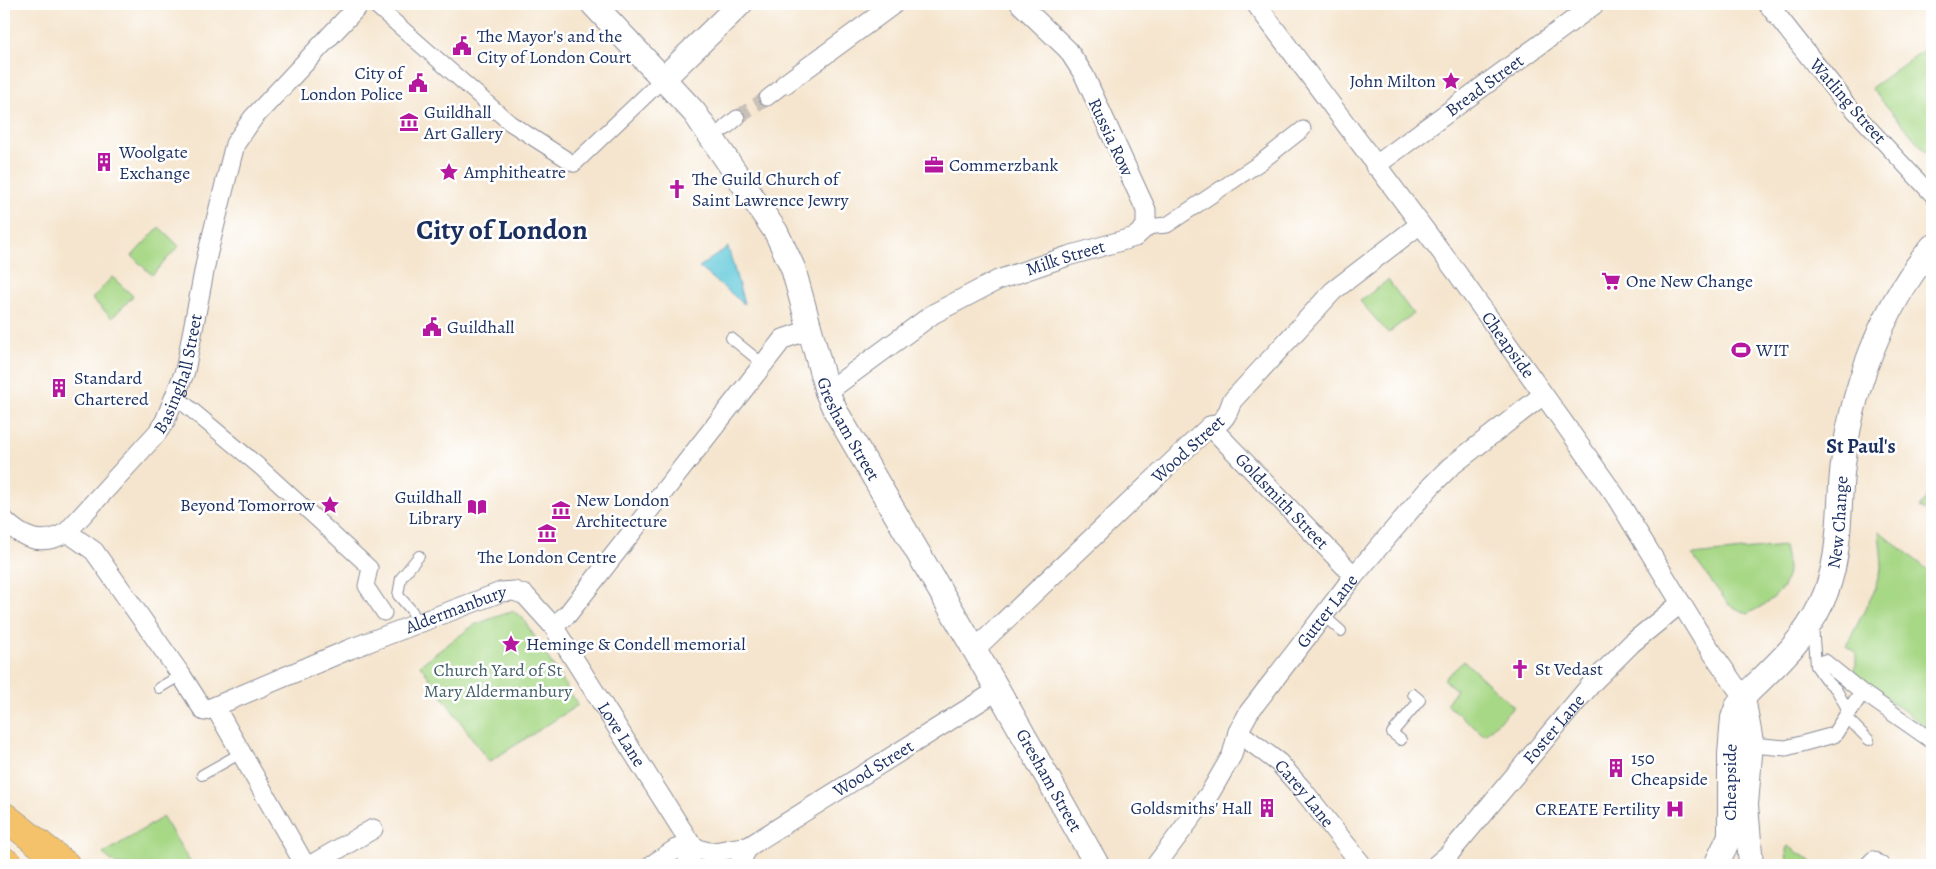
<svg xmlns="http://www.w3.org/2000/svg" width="1936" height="869" font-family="Alegreya,serif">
	<rect width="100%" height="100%" fill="#fff"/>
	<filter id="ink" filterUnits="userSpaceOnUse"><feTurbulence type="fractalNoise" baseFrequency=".02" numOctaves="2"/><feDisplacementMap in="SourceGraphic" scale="10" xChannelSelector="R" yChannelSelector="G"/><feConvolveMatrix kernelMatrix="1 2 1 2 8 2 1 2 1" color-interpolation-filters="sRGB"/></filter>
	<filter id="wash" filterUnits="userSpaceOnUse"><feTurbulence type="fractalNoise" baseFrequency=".0096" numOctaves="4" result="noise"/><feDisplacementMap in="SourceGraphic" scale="20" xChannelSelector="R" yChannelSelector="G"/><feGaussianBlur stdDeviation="1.12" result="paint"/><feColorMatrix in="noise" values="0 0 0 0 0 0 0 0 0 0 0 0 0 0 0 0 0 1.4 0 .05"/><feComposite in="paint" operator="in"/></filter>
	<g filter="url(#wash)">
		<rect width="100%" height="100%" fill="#f5e5ce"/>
		<path fill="#a7d886" stroke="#618472" d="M 1932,44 L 1932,159 L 1871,88 Z
			M 159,227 L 179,246 L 152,275 L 132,256 Z
			M 112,277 L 133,296 L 112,318 L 92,299 Z
			M 1388,280 L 1413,314 L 1388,333 L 1360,301 Z
			M 1932,488 L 1932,516 L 1920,507 Z
			M 1879,531 L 1932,573 L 1932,731 L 1851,673 L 1856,665 L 1856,653 L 1846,646 L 1874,592 L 1882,564 Z
			M 1784,546 C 1785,554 1788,562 1788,570 C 1787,593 1765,605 1747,614 L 1729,605 L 1692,555 Z
			M 512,611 L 522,617 L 578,705 L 489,762 L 420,665 L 474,625 Z
			M 1464,661 L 1514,707 L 1484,735 L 1446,704 L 1456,690 L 1444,679 Z
			M 163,817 L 192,865 L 117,865 L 103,854 Z
			M 1788,846 L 1811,861 L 1808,865 L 1787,865 L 1786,849 Z"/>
		<path fill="#5fc8d9" stroke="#3d7c9c" d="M 728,247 L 744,303 L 744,304 L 699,267 Z"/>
	</g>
	<g filter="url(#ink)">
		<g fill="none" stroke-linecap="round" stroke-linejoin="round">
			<path stroke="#c9c1b8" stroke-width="15" stroke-dasharray="15 8" stroke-linecap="butt" d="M 737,118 L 767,98"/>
			<g stroke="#888a96" stroke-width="12">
				<path id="service" d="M 731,338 L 763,364
					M 1324,616 L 1341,631
					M 417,623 L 412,611 L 398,595 L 401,578 L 419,556
					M 1813,625 L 1816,666 L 1825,679 L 1836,689 L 1845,705 L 1850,721 L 1869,740
					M 159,688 L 181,675
					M 1401,740 L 1392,733 L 1420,700 L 1413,694
					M 202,775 L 241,753"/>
			</g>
			<g stroke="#888a96" stroke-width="17">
				<path id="pedestrian" d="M 374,4 L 510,123 L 574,164 L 663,79
					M 1841,97 L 1932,195
					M 767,98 L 785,84
					M 725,128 L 737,118
					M 1146,227 L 1167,225 L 1261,162 L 1303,129
					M 175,396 L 260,467 L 370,568 L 366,586 L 384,613
					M 1825,662 L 1862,692 L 1932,741
					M 1763,746 L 1786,748 L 1834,735 L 1862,692
					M 1867,865 L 1873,859 L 1882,865"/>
			</g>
			<g stroke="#888a96" stroke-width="21">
				<g id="minor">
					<path id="s1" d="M 1256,4 L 1457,273 L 1573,436 L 1616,497 L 1703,639 L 1743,697"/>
					<path d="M 1768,4 L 1841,97"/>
					<path d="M 785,84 L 894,4"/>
					<path id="s2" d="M 1375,166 L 1595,4"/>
					<path id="s3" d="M 827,392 L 933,314 L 998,280 L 1068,256 L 1135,237 L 1146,227 L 1146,210 L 1084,75 L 1068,50 L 1020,4"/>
					<path id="s4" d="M 1210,426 L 1354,576"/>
					<path id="s5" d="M 4,520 C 23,539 42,547 67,532 L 157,433 L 165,421 L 185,371 L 207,256 L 235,144 L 253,118 L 360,4"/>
					<path id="s6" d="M 67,532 L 94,551 L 181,675 L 204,711 L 350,649 L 501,592 L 514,591 L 525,595 L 553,626 L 691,844 C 711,860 724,847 748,847 L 998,690"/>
					<path d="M 553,626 L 567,615 L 783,339 L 809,330"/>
					<path d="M 974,650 L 1210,426 C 1224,424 1228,413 1232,401 L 1333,291 L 1419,225"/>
					<path d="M 215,707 L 305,865"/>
					<path id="s7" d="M 1238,732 L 1279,763 L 1302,789 L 1362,865"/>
					<path d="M 691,844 L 688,859 L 692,865"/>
					<path d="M 311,865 L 373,829"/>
					<path d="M 652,865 L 676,849 L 691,844"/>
					<path d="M 739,865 L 748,847"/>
					<path id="s8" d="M 1156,865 L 1210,793 L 1232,755 L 1238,732 L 1249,712 L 1354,576 L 1431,486 L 1450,467 L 1543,395"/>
					<path id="s9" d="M 1436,865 L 1449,854 L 1593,682 L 1632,643 L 1681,603"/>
				</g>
			</g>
			<g stroke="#888a96" stroke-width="26">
				<g id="tertiary">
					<path id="s10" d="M 593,4 L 694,112 L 776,232 L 793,268 L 827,392 L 835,410 L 998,690 L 1097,865"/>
					<path d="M 663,79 L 740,4"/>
					<path d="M 1743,698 L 1751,742 L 1746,805 L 1751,865"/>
					<path id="s11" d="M 1716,865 L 1730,836 L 1730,754 L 1733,718 L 1737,707 L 1743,697 C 1772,669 1804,641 1821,604 C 1841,562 1838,518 1842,473 C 1850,393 1880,310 1932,247"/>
				</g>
			</g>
			<g stroke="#888a96" stroke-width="29">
				<path id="primary" d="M 4,816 L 66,865
					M 4,861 L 10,865"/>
			</g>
			<use href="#service" stroke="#fff" stroke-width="10"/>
			<use href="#pedestrian" stroke="#fff" stroke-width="15"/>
			<use href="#minor" stroke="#fff" stroke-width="19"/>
			<use href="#tertiary" stroke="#fff" stroke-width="24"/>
			<use href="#primary" stroke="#f3c26a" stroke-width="28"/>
		</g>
	</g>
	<defs>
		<g id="civic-bare" transform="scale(1.5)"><path d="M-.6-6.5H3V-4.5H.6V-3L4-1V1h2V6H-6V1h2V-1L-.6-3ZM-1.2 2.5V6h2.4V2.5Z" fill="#b5179e" stroke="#fff" stroke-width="2.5" paint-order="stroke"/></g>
		<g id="sight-bare" transform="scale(1.5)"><path d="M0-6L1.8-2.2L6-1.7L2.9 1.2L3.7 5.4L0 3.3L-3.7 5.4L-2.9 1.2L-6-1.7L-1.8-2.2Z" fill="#b5179e" stroke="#fff" stroke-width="2.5" paint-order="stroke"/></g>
		<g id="museum-bare" transform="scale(1.5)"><path d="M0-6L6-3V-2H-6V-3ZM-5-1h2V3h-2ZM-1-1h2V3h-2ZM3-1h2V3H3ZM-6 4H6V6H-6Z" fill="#b5179e" stroke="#fff" stroke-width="2.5" paint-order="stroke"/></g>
		<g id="building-bare" transform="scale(1.5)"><path d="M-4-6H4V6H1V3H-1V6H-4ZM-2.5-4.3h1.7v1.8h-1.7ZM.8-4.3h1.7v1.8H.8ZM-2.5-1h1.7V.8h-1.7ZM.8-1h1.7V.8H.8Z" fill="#b5179e" stroke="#fff" stroke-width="2.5" paint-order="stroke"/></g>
		<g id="office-bare" transform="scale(1.5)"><path d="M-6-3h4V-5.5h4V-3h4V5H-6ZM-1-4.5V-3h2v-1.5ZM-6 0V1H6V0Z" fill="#b5179e" stroke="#fff" stroke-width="2.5" paint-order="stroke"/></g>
		<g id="church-bare" transform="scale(1.5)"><path d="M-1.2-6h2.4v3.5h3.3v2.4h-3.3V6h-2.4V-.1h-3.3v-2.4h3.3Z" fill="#b5179e" stroke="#fff" stroke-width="2.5" paint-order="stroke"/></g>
		<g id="supermarket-bare" transform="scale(1.5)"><path d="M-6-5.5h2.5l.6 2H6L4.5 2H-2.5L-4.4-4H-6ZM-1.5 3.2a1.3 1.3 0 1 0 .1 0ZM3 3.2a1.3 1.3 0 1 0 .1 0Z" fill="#b5179e" stroke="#fff" stroke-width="2.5" paint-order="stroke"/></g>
		<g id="stadium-bare" transform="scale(1.5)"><path d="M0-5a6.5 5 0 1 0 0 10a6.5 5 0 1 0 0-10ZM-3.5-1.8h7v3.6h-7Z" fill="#b5179e" stroke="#fff" stroke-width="2.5" paint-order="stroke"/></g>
		<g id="library-bare" transform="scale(1.5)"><path d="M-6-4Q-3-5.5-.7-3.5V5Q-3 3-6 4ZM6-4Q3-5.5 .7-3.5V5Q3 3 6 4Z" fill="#b5179e" stroke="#fff" stroke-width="2.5" paint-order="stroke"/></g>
		<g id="hospital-bare" transform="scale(1.5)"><path d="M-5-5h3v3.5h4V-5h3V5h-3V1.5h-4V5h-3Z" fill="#b5179e" stroke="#fff" stroke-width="2.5" paint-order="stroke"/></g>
	</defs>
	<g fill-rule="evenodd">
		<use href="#civic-bare" x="462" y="46"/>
		<use href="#sight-bare" x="1451" y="81"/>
		<use href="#civic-bare" x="418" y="83"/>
		<use href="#museum-bare" x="409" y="122"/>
		<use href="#building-bare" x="104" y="162"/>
		<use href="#office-bare" x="934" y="165"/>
		<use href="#sight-bare" x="449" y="172"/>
		<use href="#church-bare" x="677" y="189"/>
		<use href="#supermarket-bare" x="1611" y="281"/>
		<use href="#civic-bare" x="432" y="327"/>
		<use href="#stadium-bare" x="1741" y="350"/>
		<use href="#building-bare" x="59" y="388"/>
		<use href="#sight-bare" x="330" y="505"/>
		<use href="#library-bare" x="477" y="507"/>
		<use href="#museum-bare" x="561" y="510"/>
		<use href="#museum-bare" x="547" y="533"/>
		<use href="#sight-bare" x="511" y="644"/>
		<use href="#church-bare" x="1520" y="669"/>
		<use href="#building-bare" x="1616" y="768"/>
		<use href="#building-bare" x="1267" y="808"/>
		<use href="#hospital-bare" x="1675" y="809"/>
	</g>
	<g text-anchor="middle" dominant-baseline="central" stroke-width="5" stroke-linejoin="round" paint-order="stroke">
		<g font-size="18" fill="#1b2f5e" stroke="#fff" text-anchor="start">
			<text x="477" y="36">The Mayor's and the<tspan x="477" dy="21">City of London Court</tspan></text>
			<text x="403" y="73" text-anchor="end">City of<tspan x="403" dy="21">London Police</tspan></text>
			<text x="1436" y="81" text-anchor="end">John Milton</text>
			<text x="424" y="112">Guildhall<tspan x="424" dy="21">Art Gallery</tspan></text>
			<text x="119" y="152">Woolgate<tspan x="119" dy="21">Exchange</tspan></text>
			<text x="949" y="165">Commerzbank</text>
			<text x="464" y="172">Amphitheatre</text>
			<text x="692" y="179">The Guild Church of<tspan x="692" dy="21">Saint Lawrence Jewry</tspan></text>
			<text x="1626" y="281">One New Change</text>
			<text x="447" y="327">Guildhall</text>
			<text x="1756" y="350">WIT</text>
			<text x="74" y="378">Standard<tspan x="74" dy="21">Chartered</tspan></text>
			<text x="462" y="497" text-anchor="end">Guildhall<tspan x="462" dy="21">Library</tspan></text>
			<text x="576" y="500">New London<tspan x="576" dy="21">Architecture</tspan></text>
			<text x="315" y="505" text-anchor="end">Beyond Tomorrow</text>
			<text x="547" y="557" text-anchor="middle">The London Centre</text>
			<text x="526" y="644">Heminge &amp; Condell memorial</text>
			<text x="1535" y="669">St Vedast</text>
			<text x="1631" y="758">150<tspan x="1631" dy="21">Cheapside</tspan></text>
			<text x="1252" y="808" text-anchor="end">Goldsmiths' Hall</text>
			<text x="1660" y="809" text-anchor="end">CREATE Fertility</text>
		</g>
		<g font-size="18" fill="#1b2f5e" stroke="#fff">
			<text stroke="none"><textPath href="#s2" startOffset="136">Bread Street</textPath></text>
			<text transform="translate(1848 101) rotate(49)">Watling Street</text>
			<text transform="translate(1111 137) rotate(65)">Russia Row</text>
			<text stroke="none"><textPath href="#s3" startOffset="276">Milk Street</textPath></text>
			<text stroke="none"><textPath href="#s1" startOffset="424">Cheapside</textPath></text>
			<text stroke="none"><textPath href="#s5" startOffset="268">Basinghall Street</textPath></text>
			<text stroke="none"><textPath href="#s10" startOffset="504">Gresham Street</textPath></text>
			<text transform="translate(1188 449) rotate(-42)">Wood Street</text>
			<text stroke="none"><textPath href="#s4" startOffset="104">Goldsmith Street</textPath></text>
			<text stroke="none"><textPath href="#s11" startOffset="380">New Change</textPath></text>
			<text stroke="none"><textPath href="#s6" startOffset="499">Aldermanbury</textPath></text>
			<text stroke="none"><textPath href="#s8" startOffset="308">Gutter Lane</textPath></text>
			<text stroke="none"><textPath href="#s9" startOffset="180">Foster Lane</textPath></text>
			<text stroke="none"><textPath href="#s6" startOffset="742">Love Lane</textPath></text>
			<text stroke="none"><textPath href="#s6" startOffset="1079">Wood Street</textPath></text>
			<text stroke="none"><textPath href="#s10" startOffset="909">Gresham Street</textPath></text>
			<text stroke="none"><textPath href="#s11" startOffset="86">Cheapside</textPath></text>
			<text stroke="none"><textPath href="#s7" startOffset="91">Carey Lane</textPath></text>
		</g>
		<g font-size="18" fill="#45626a" stroke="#fff">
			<text x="498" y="670">Church Yard of St<tspan x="498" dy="21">Mary Aldermanbury</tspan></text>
		</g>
		<g font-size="20" font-weight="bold" fill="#1b2f5e" stroke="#fff">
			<text x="1861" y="446">St Paul's</text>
		</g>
		<g font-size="28" font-weight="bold" fill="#1b2f5e" stroke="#fff">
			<text x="502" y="230">City of London</text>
		</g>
	</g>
	<rect width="1936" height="869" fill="none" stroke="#fff" stroke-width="20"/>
</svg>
